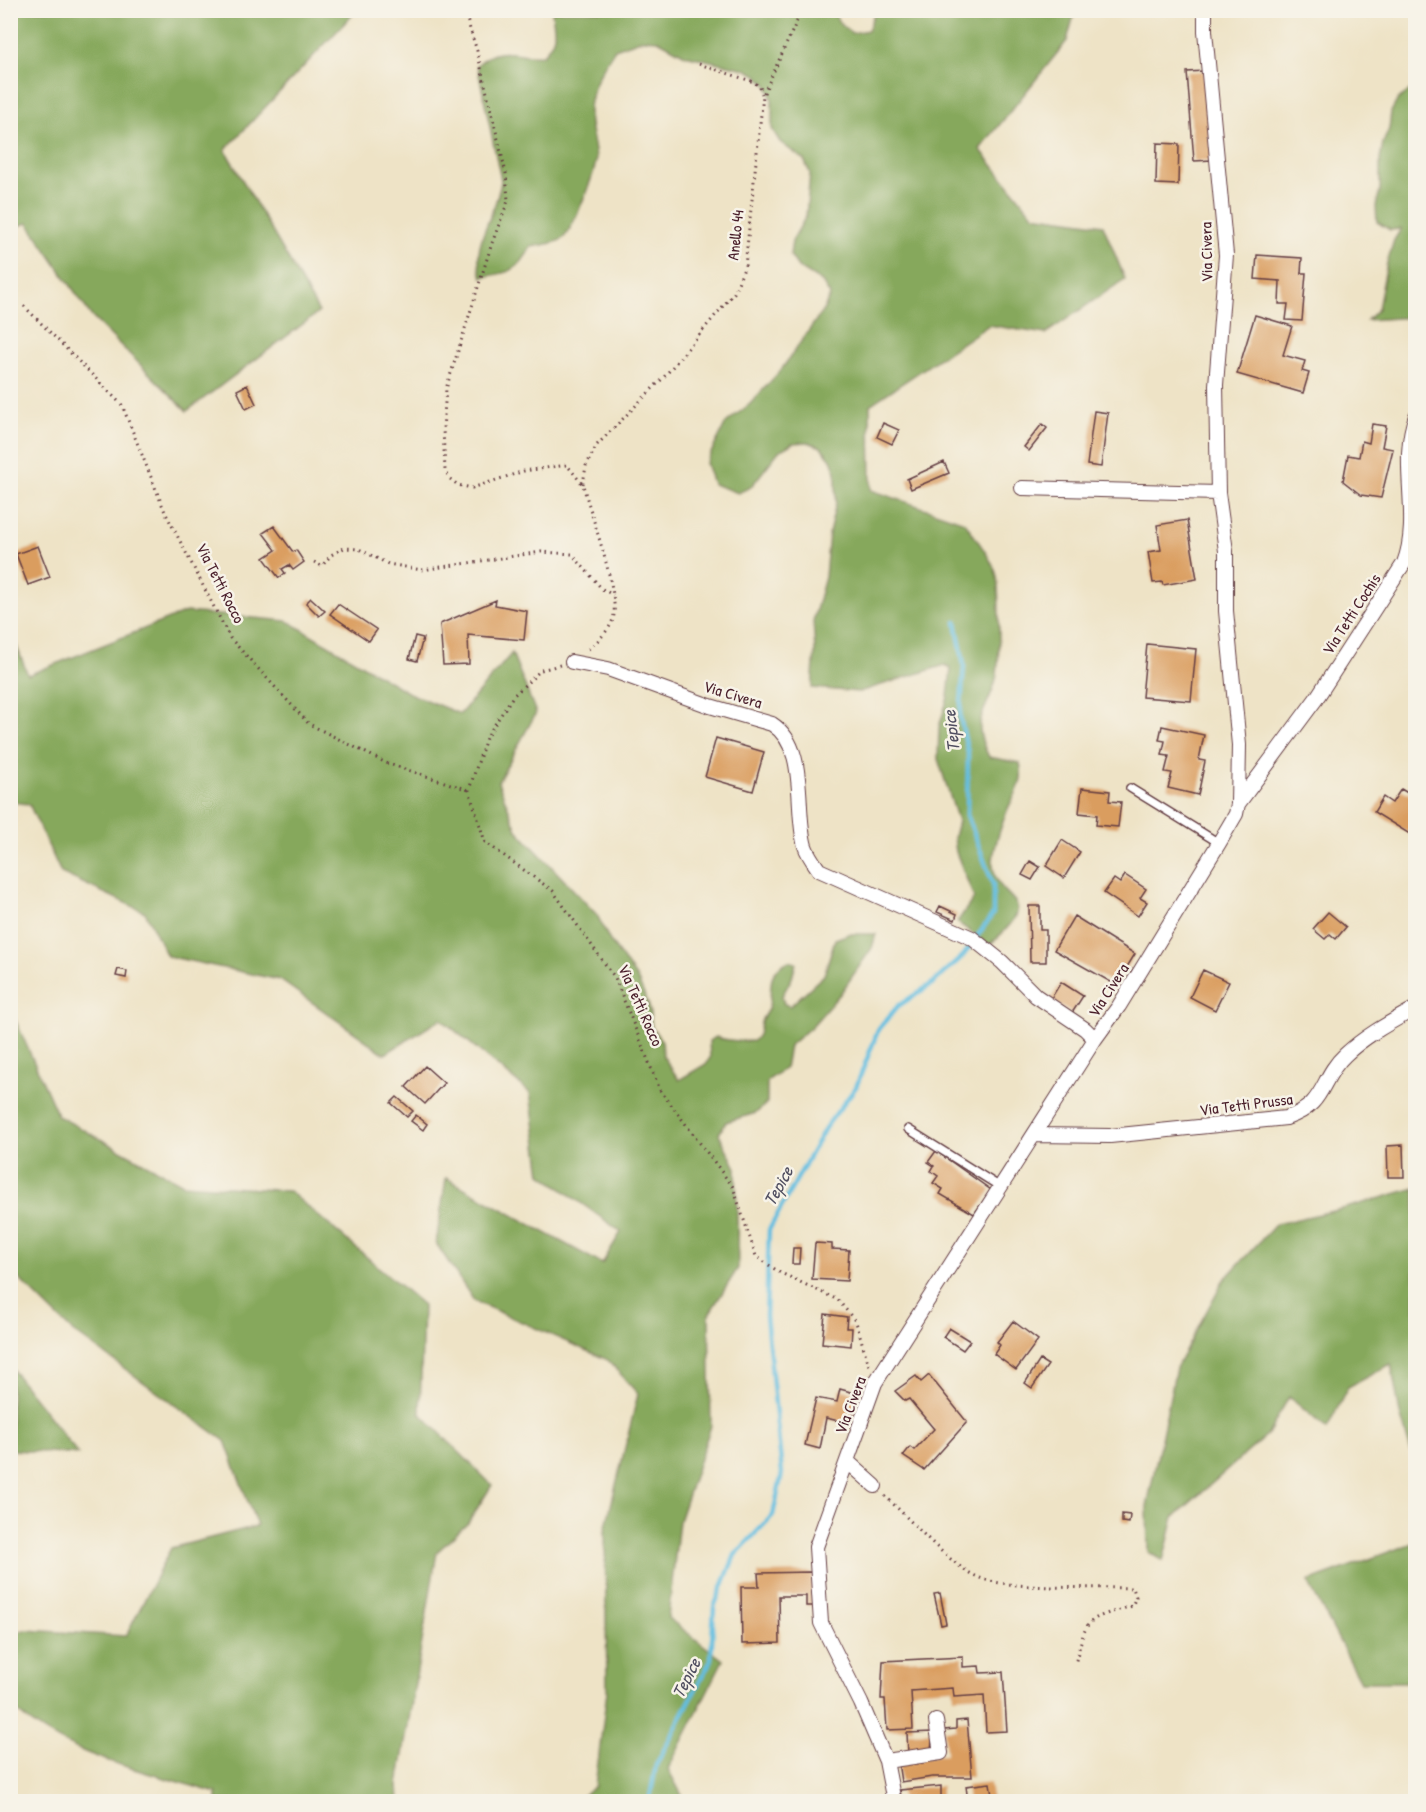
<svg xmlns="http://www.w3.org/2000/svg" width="1426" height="1812" font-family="'Patrick Hand',sans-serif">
	<rect width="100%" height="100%" fill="#f7f3e8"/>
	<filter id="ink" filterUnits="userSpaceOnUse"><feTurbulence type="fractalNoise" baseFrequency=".0167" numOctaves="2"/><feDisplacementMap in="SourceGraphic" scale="12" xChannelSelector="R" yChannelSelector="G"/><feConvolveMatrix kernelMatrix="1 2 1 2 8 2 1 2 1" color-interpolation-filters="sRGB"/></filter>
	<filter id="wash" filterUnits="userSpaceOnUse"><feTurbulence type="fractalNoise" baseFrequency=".008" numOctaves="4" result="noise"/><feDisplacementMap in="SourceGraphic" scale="24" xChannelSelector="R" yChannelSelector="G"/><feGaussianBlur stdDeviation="1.35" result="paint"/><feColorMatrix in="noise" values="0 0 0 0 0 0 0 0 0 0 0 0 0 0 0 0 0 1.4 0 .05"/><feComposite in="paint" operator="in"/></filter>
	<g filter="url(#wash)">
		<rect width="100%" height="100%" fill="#eee3c6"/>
		<path fill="#86a85c" stroke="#686444" stroke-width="1.5" d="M 11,10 L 356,11 L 225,150 L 319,312 L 187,411 L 92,317 L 28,223 L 11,228 Z
			M 552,11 L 833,11 L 840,24 L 852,33 L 868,30 L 875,11 L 1075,11 L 1067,41 L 980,149 L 1033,215 L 1103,225 L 1125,279 L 1045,334 L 989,325 L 870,405 L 871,490 L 965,522 C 974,537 991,556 996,573 C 1000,586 1000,666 996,679 C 987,714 969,718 989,757 L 1020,763 C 1025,785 1015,792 1007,811 C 1002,824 994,846 993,861 C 992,906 1051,893 989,945 L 957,922 L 974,898 L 956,852 L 954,837 L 958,821 L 938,759 L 939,727 L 948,697 L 951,668 L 945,665 L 859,692 L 812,688 L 815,651 L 813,621 L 825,577 L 829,533 L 836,503 L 836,472 L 831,459 L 821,447 L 808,442 L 793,443 L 779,451 L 751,487 L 738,493 L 713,484 L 706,463 L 726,423 L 750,404 L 781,370 L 824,309 L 830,295 L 822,282 L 798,267 L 790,255 L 792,241 L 806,216 L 810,173 L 804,160 L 780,142 L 772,129 L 772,99 L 767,85 L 757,75 L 745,69 L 685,55 L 658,40 L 643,39 L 615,49 C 604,65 591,88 589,108 C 588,126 595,142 596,159 C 596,171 572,232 562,239 C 556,244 540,245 531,247 C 518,272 509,273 482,277 C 469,242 498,214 501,180 L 477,65 C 501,42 516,58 543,55 C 559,35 554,33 552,11 Z
			M 1415,74 L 1415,317 L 1367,320 L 1378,309 L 1387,263 L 1394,240 L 1401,229 L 1390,230 L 1377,222 L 1376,206 L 1380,190 L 1380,159 L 1383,143 L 1389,129 L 1391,112 L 1398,99 L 1411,90 Z
			M 186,612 L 288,621 L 409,693 L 460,714 L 512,653 L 536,713 L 498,782 L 517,830 L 597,915 L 610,941 L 637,978 L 649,1006 L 652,1028 L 662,1041 L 663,1056 L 679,1080 L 706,1064 L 710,1058 L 709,1041 L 716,1037 C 721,1040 747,1042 753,1041 C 761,1034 759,1028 762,1019 C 764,1015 768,1011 769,1006 C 773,986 765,972 789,961 L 796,963 L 792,978 L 782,996 L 784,1004 L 790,1006 L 824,975 L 835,939 L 849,934 L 876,934 L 872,948 L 840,994 L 812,1026 L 789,1046 L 785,1068 L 767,1081 L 767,1103 L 756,1113 L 726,1122 L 719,1134 L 736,1168 L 738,1268 L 709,1314 L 711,1426 L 679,1521 L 668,1618 L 723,1660 L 668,1769 L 685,1801 L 576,1801 L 595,1786 L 607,1691 L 605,1530 L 638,1394 L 608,1360 L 474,1301 L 436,1243 L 446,1178 L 602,1264 L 621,1232 L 541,1174 L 530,1093 L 441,1019 L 385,1054 L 280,980 L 167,956 L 145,912 L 61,873 L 29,804 L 11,802 L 11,632 L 28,675 Z
			M 10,1008 L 58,1116 L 183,1184 L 289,1191 L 423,1305 L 420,1413 L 492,1485 L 468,1523 L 437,1552 L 398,1785 L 399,1801 L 217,1801 L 217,1793 C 145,1771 66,1758 11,1706 L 11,1633 L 25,1630 L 126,1636 L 171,1548 L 257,1526 L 225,1441 L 71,1330 L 11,1271 Z
			M 1415,1188 L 1415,1465 L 1400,1414 L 1391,1364 L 1348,1387 L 1327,1429 L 1289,1397 L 1268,1434 L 1174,1517 L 1163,1561 L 1148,1552 L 1147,1506 L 1176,1368 L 1223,1281 L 1276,1224 L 1346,1208 Z
			M 11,1368 L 78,1454 L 11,1450 Z
			M 1415,1542 L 1415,1682 L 1361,1682 L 1308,1582 Z"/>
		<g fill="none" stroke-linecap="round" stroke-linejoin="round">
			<path stroke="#62bee0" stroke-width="4.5" d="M 652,1802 L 650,1797 L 656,1765 L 711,1660 L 714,1607 L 735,1555 L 773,1515 L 782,1473 L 766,1316 L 769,1230 L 825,1128 L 856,1087 L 879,1028 L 898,1006 L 933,983 L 963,956 L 993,914 L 993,884 L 967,815 L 968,753 L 960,717 L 964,665 L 956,622"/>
		</g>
		<g id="blocks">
			<path fill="#da9d5f" d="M 1204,71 L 1212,160 L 1194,161 L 1187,72 Z
				M 1157,143 L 1179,144 L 1178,185 L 1156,184 Z
				M 1257,255 L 1302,258 L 1301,273 L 1306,273 L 1302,321 L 1286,320 L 1288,304 L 1279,304 L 1280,281 L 1255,279 Z
				M 1255,315 L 1292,326 L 1283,355 L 1305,361 L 1302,371 L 1309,373 L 1303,393 L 1237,374 Z
				M 247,385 L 256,404 L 246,409 L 237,390 Z
				M 1094,411 L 1108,413 L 1101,467 L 1087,465 Z
				M 883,423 L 899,430 L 892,444 L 877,437 Z
				M 1042,424 L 1047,428 L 1029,451 L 1024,447 Z
				M 1372,424 L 1386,426 L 1382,447 L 1393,449 L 1381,498 L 1361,495 L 1343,481 L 1348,455 L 1359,457 L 1362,441 L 1369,443 Z
				M 944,462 L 949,473 L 911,489 L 907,479 Z
				M 1187,520 L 1197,579 L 1163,585 L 1162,582 L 1153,583 L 1148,552 L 1161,550 L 1157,525 Z
				M 274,526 L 293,552 L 296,550 L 304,562 L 293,570 L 289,565 L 282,569 L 285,573 L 279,578 L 264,558 L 276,550 L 263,533 Z
				M 38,546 L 50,577 L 28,585 L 16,554 Z
				M 311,598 L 325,611 L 319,616 L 306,603 Z
				M 496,600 L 495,605 L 527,611 L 524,640 L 468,635 L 469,664 L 443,665 L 440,624 Z
				M 338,604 L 377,630 L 369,641 L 330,614 Z
				M 415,636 L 423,638 L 417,661 L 409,659 Z
				M 1147,644 L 1196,649 L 1191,701 L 1142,697 Z
				M 1162,726 L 1204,735 L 1199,760 L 1205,761 L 1198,795 L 1168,788 L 1172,773 L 1165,772 L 1169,756 L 1162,755 L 1165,741 L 1159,740 Z
				M 716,738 L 764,752 L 753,791 L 705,777 Z
				M 1082,788 L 1110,791 L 1109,801 L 1121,802 L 1118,827 L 1096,825 L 1097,815 L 1079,813 Z
				M 1401,789 L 1416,798 L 1416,838 L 1374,812 L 1383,797 L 1392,803 Z
				M 1062,840 L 1080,852 L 1064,878 L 1046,866 Z
				M 1030,861 L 1040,867 L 1032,880 L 1022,875 Z
				M 1125,875 L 1146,889 L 1140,898 L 1147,902 L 1138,916 L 1104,893 L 1114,879 L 1120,883 Z
				M 940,906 L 957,914 L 955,920 L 937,912 Z
				M 1029,906 L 1040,906 L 1040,930 L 1046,930 L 1046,962 L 1030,962 Z
				M 1328,912 L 1346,927 L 1336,939 L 1330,934 L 1325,939 L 1313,929 Z
				M 1074,916 L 1135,954 L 1116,985 L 1054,950 Z
				M 118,969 L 127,971 L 126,978 L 116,976 Z
				M 1203,970 L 1229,982 L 1215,1010 L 1190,997 Z
				M 1061,982 L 1083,996 L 1072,1013 L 1050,1000 Z
				M 425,1066 L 444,1083 L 425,1104 L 406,1087 Z
				M 397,1097 L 413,1111 L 407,1117 L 391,1103 Z
				M 416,1115 L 427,1124 L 423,1130 L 411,1121 Z
				M 1403,1145 L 1404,1177 L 1388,1177 L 1387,1146 Z
				M 936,1151 L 991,1190 L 974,1214 L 940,1194 L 943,1189 L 933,1183 L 938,1176 L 931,1171 L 934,1166 L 928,1162 Z
				M 815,1243 L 832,1244 L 832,1249 L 849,1250 L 847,1281 L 812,1279 Z
				M 793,1248 L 800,1248 L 799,1264 L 792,1264 Z
				M 825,1314 L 847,1317 L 846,1328 L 852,1328 L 851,1346 L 822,1343 Z
				M 1013,1321 L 1038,1340 L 1016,1370 L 994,1354 L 1000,1345 L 997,1342 Z
				M 949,1328 L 970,1341 L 963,1350 L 943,1337 Z
				M 1040,1360 L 1048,1365 L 1032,1388 L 1025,1383 Z
				M 929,1375 L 967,1422 L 924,1470 L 903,1456 L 910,1447 L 914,1450 L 934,1429 L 909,1399 L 905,1401 L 895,1391 L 916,1376 L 921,1382 Z
				M 840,1389 L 858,1394 L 851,1424 L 826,1418 L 820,1449 L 805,1445 L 816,1398 L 837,1402 Z
				M 1122,1514 L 1130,1515 L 1129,1523 L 1122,1522 Z
				M 812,1572 L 813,1606 L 806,1606 L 806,1596 L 779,1596 L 780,1643 L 742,1644 L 741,1587 L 759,1587 L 758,1573 Z
				M 940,1593 L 946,1624 L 941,1625 L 934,1594 Z
				M 963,1657 L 963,1667 L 979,1666 L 980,1673 L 1003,1672 L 1007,1731 L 986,1732 L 984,1695 L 954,1697 L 953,1688 L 911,1691 L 913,1729 L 887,1730 L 885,1699 L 881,1699 L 883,1661 Z
				M 967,1720 L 972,1777 L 932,1777 L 901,1782 L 898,1762 L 946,1754 L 944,1730 L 956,1729 L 956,1721 Z
				M 933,1732 L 931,1749 L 908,1754 L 907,1733 Z
				M 990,1783 L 993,1802 L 968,1802 L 966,1786 Z
				M 941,1786 L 941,1802 L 902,1802 L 900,1790 Z"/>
		</g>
	</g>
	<g filter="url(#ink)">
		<use href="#blocks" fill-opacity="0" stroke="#633c42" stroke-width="1.5"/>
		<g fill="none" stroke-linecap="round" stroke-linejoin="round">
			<g stroke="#633c42" stroke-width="10">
				<path id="service" d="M 1130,788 L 1219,843
					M 908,1129 L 1002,1188"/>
			</g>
			<g stroke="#633c42" stroke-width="16">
				<path id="minor" d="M 1022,488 L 1218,493
					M 572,662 L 608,669 L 710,706 L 772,724 C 809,748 794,808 805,846 C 808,855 814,863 819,870 L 972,938 L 1002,962 L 1036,996 L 1085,1029 L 1095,1039
					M 1238,804 L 1316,699 L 1404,563 C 1422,516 1398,463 1416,416
					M 1036,1135 L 1110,1136 L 1286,1118 C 1327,1105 1319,1079 1345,1055 C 1366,1035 1391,1022 1416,1008
					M 847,1461 L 875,1486
					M 886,1761 L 941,1753 L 936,1721
					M 894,1802 L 886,1761 L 861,1703 L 821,1623 L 816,1547 L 875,1383 L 1095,1039 L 1119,1006 L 1219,843 L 1236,814 L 1238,804 L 1239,745 L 1226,611 L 1226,551 L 1218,493 L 1216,385 L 1226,255 L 1205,31 L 1205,10"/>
			</g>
			<path stroke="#633c42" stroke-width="3" stroke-dasharray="1.5 4.5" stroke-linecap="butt" d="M 464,10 L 477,51 L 506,173 L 508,201 L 492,243 L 446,389 L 443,429 L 445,470 L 450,479 L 458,485 L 472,488 L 524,471 L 567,465 L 583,485 C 591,515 617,586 614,614 C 613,628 597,642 587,650
				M 699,64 L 754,82 L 760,87 L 762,94
				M 24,306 L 122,405 L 165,512 L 230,638 L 309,724 L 386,763 L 469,790
				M 583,484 L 586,466 L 597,445 L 664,377 L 734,293 L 745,266 L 763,95 L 802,10
				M 314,562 L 322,566 L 331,555 L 344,548 L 359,549 L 388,564 L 422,570 L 541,552 L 572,554 L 602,589 L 613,595
				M 560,665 L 541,670 L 513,696 L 486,738 L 469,790 L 485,842 L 553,891 L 615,978 L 660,1090 L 733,1187 L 756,1256 L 779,1272 L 838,1300 L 856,1322 L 869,1366
				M 885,1496 C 909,1518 951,1567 980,1578 C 1012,1590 1095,1587 1133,1588 L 1136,1597 L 1132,1606 C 1084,1621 1088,1615 1075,1664"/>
			<use href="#service" stroke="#fff" stroke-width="7"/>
			<use href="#minor" stroke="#fff" stroke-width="14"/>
		</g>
	</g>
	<g text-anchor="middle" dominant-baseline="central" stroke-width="5" stroke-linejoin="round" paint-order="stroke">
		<g font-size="16" fill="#4a1f2b" stroke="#f7f3e8">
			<text transform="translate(735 235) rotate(-84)">Anello 44</text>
			<text transform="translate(1206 252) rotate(-91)">Via Civera</text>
			<text transform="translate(221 583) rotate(63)">Via Tetti Rocco</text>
			<text transform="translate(1351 614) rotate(-57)">Via Tetti Cochis</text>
			<text transform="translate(733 694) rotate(17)">Via Civera</text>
			<text transform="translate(1108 990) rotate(-57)">Via Civera</text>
			<text transform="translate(641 1005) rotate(66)">Via Tetti Rocco</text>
			<text transform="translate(1246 1104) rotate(-7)">Via Tetti Prussa</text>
			<text transform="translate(850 1405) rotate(-69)">Via Civera</text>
		</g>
		<g font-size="18" font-style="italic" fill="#514f61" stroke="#f7f3e8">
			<text transform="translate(951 731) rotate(-96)">Tepice</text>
			<text transform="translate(778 1186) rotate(-61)">Tepice</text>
			<text transform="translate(686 1678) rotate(-63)">Tepice</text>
		</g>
	</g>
	<rect width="1426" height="1812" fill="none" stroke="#f7f3e8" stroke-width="36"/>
</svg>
